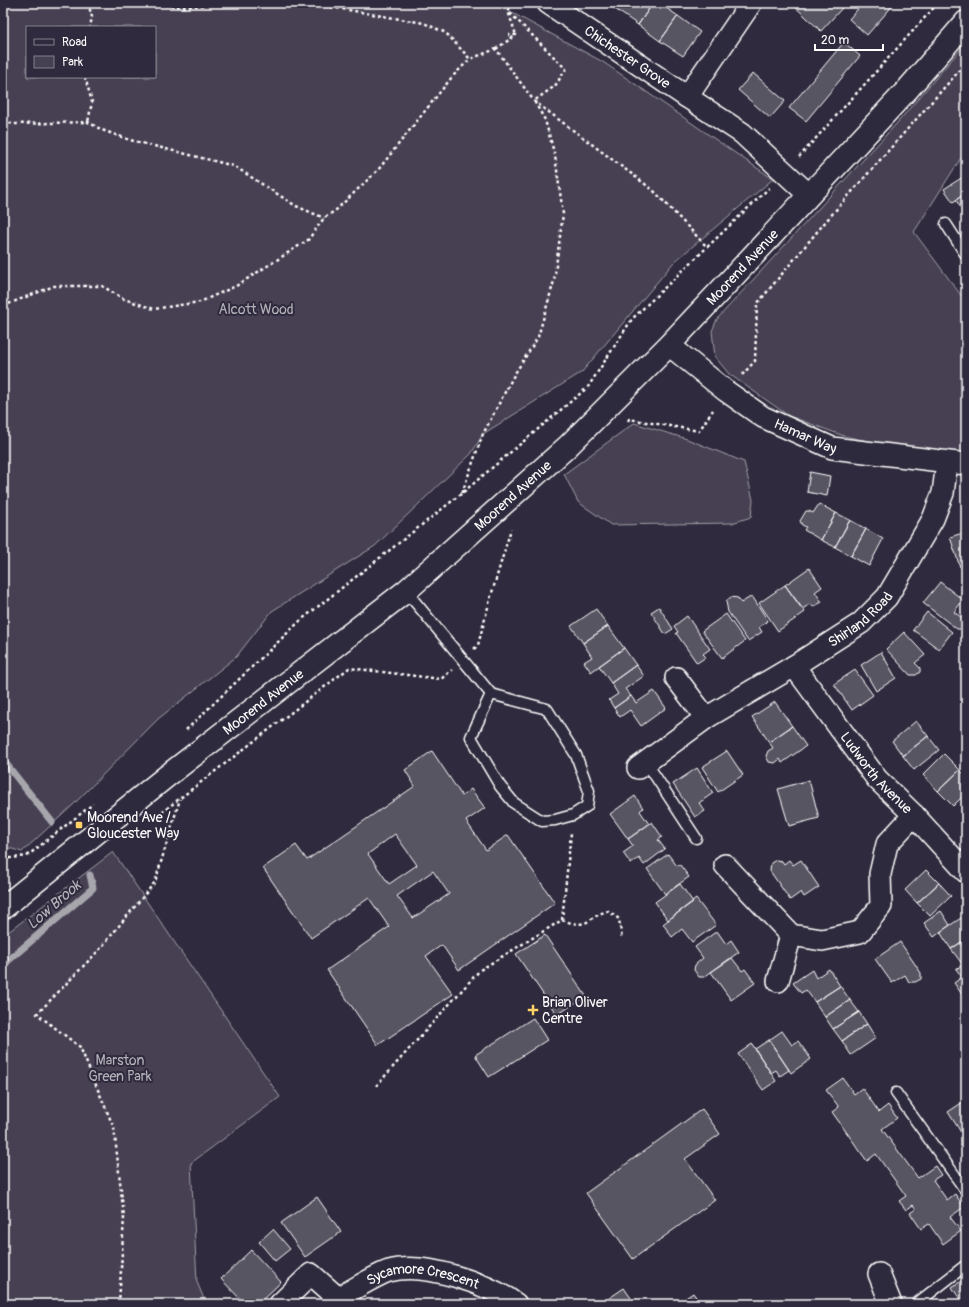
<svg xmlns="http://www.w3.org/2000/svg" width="969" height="1307" font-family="Pangolin,sans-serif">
	<rect width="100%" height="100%" fill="#2f2a3d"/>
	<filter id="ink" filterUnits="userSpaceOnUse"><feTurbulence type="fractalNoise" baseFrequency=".025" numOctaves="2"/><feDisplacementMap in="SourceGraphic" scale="8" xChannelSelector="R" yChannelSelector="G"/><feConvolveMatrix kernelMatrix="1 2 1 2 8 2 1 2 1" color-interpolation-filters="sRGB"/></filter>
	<g filter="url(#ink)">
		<path fill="#464152" stroke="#a2a0a8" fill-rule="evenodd" d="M 3,3 L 494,3 L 603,62 L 773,179 L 674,262 L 582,372 L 483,434 L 471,454 L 375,546 L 272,611 L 236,657 L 158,719 L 73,805 L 22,852 L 3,846 ZM 27,27 L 155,27 L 155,77 L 27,77 Z
			M 966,43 L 966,150 L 914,232 L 966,302 L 966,453 L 901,448 L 844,436 L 789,416 L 729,374 L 715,357 L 712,331 L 717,319 L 898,122 Z
			M 634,423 L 687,439 L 744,462 L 753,500 L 751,517 L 732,523 L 611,525 L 578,502 L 564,474 Z
			M 113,852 L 280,1097 L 191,1163 L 197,1282 L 206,1304 L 3,1304 L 3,936 Z"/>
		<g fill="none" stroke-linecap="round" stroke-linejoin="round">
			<path stroke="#a7a6ad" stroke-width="7" d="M 3,760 L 52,822
				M 3,965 L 93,888 L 90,875"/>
		</g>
		<path fill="#595564" stroke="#fff" fill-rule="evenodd" d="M 607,3 L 620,3 L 615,9 Z
			M 620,3 L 653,3 L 638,25 L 615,9 Z
			M 653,3 L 659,3 L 678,16 L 660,41 L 638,25 Z
			M 791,3 L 836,3 L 842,8 L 821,31 Z
			M 863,3 L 895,3 L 867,35 L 849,19 Z
			M 678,16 L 700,32 L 683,56 L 660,41 Z
			M 844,42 L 860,56 L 806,121 L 789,108 Z
			M 753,73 L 785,101 L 770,118 L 738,90 Z
			M 966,175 L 966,193 L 953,202 L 944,189 Z
			M 966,193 L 966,211 L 964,213 L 956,200 Z
			M 810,472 L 830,476 L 827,496 L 807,492 Z
			M 819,504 L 836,513 L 821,540 L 804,530 L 806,527 L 802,525 L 800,521 L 806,511 L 809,511 L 813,513 Z
			M 836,513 L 850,520 L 835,547 L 821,540 Z
			M 850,520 L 866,529 L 851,556 L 835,547 Z
			M 866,529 L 883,539 L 869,566 L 851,556 Z
			M 966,532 L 966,565 L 960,567 L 950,537 Z
			M 809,568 L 822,587 L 815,592 L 822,602 L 813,607 L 811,604 L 802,609 L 785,585 Z
			M 940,582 L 963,600 L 954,612 L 965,620 L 966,625 L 962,629 L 957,629 L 923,603 Z
			M 785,585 L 805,612 L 778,631 L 759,603 Z
			M 752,596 L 768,621 L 759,627 L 762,632 L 748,641 L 728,612 L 726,601 L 731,597 L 738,598 L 741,603 Z
			M 659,607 L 673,629 L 665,634 L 651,612 Z
			M 596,609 L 608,626 L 583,643 L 571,626 Z
			M 927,612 L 952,632 L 939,649 L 913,630 Z
			M 726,614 L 745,641 L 722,658 L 702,631 Z
			M 687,616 L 710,649 L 703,654 L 706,657 L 697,663 L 676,633 L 678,632 L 674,626 Z
			M 608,626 L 624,648 L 591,672 L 584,662 L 592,657 L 583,643 Z
			M 904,632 L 925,655 L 915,663 L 920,668 L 920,672 L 916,675 L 910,675 L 886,649 Z
			M 624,648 L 636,665 L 611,683 L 599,666 Z
			M 881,652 L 896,678 L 876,691 L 861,665 Z
			M 636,665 L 644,676 L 625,689 L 631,696 L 614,708 L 609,700 L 618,694 L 611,683 Z
			M 855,670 L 873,695 L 852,710 L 834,684 Z
			M 654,691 L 666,708 L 641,726 L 630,710 L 620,717 L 614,708 L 631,696 L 636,703 Z
			M 775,702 L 792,726 L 769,742 L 752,717 Z
			M 916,721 L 928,736 L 903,756 L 892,741 Z
			M 792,726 L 806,746 L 782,763 L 780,759 L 775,763 L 769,762 L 766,756 L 768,751 L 773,748 L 769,742 Z
			M 928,736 L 939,750 L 914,770 L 903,756 Z
			M 432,751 L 462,796 L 471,789 L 485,808 L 466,821 L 486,850 L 508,835 L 555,903 L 459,970 L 442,945 L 426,956 L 453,994 L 378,1045 L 327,970 L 389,927 L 369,898 L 311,938 L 263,868 L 296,845 L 307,860 L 415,786 L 405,770 ZM 395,834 L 417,865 L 389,884 L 368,854 ZM 433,871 L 449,894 L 413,918 L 397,896 Z
			M 727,751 L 743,775 L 718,792 L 702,767 Z
			M 944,754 L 960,770 L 938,791 L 923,775 Z
			M 697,768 L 713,793 L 699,803 L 705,811 L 695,817 L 673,784 Z
			M 960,770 L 966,776 L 966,793 L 953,806 L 938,791 Z
			M 809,780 L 819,818 L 789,826 L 778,789 Z
			M 635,796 L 643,808 L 640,811 L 649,824 L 628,839 L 610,814 Z
			M 966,804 L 966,811 L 962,808 Z
			M 652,822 L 662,837 L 658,840 L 665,849 L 644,865 L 639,858 L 631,864 L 623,853 L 633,846 L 628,839 Z
			M 668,854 L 677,866 L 680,865 L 689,877 L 665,894 L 647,869 Z
			M 776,860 L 782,861 L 784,864 L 789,860 L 793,865 L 801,860 L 819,887 L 804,897 L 801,892 L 790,900 L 770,871 L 771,863 Z
			M 926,870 L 939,883 L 917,903 L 905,890 Z
			M 939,883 L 951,896 L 930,916 L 917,903 Z
			M 680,884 L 693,902 L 668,920 L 655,902 Z
			M 696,899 L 716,925 L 692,942 L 682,929 L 672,937 L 663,924 Z
			M 941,911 L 950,925 L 934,937 L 924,923 Z
			M 964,916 L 966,918 L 966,939 L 951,949 L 940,932 Z
			M 717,931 L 726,944 L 731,940 L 739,952 L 704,977 L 699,977 L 694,970 L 695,965 L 703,958 L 695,947 Z
			M 545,935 L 586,996 L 557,1015 L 516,954 Z
			M 966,939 L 966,963 L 963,965 L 951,949 Z
			M 900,942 L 921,973 L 921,979 L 915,982 L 909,982 L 905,975 L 892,983 L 875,959 Z
			M 732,958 L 742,971 L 745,969 L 755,983 L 731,1000 L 711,972 Z
			M 966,963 L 966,974 L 962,977 L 956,969 Z
			M 829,969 L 840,986 L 815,1002 L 806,990 L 801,993 L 793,983 L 812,970 L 816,978 Z
			M 966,974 L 966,1000 L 954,983 Z
			M 840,986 L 850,1000 L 825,1017 L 815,1002 Z
			M 850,1000 L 859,1012 L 833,1029 L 825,1017 Z
			M 859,1012 L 867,1024 L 842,1041 L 833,1029 Z
			M 533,1018 L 547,1040 L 489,1077 L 475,1055 Z
			M 867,1024 L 876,1038 L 851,1055 L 842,1041 Z
			M 782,1031 L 792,1045 L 798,1041 L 811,1059 L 791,1073 L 769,1040 Z
			M 769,1040 L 789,1070 L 780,1076 L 776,1070 L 771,1073 L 755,1049 Z
			M 752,1044 L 776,1081 L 763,1090 L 738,1054 Z
			M 843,1078 L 854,1094 L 862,1088 L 879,1112 L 888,1105 L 897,1118 L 882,1129 L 918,1178 L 935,1166 L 941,1175 L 933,1180 L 947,1200 L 955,1194 L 964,1207 L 950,1217 L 961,1231 L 943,1244 L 929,1224 L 921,1229 L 910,1213 L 916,1209 L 913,1205 L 906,1210 L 899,1201 L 906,1196 L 876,1154 L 867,1161 L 832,1112 L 839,1107 L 826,1090 Z
			M 966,1100 L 966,1140 L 948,1112 Z
			M 702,1109 L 720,1134 L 685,1159 L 715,1200 L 633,1259 L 586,1193 Z
			M 317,1197 L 341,1232 L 305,1257 L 281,1223 Z
			M 273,1229 L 290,1249 L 275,1261 L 259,1242 Z
			M 251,1250 L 281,1282 L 258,1304 L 245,1304 L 221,1279 Z
			M 966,1278 L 966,1304 L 963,1304 L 952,1287 Z
			M 624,1288 L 635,1304 L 603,1304 L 602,1303 Z
			M 693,1293 L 701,1304 L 677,1304 Z"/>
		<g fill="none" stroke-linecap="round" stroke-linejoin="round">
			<g stroke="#fff" stroke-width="13">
				<path id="lane" d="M 946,224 L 966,255
					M 406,591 L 491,694 L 547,709 L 576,755 L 589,791 L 587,806 L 573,815 L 555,820 L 542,821 L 514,803 L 500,786 L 471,737 L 491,694
					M 646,762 L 696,838
					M 896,1093 L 966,1191
					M 916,1304 L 966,1265"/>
			</g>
			<g stroke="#fff" stroke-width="24">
				<g id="street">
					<path id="s1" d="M 548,3 L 687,97"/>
					<path d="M 751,3 L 687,97 L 742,133 L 808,194"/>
					<path id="s2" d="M 669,345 L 726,391 L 763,417 L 832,448 L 966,464"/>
					<path id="s3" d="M 794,666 L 877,779 L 914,815 L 966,872"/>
					<path d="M 676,678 L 706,718"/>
					<path id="s4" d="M 638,768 L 706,718 L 794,666 L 861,623 L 887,597 L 933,519 L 943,493 L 947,463"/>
					<path d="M 725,865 L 791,935 L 822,940 L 860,932 L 881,906 L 880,874 L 887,844 L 914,815"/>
					<path d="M 778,981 L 791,935"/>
					<path d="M 879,1274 L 891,1304"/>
					<path d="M 280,1304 L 311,1274 L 338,1298"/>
					<path id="s5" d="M 331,1304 L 338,1298 C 351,1291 376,1275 389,1271 C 424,1261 488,1284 516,1304"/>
				</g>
			</g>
			<g stroke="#fff" stroke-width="25">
				<g id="secondary">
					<path id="s6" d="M 3,908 L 167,776 L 406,591 L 568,446 L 669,345 L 734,276 L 907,90 L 966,22"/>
				</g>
			</g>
			<path stroke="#fff" stroke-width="2.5" stroke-dasharray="3 3" stroke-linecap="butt" d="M 88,3 L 92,17 L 90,27
				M 147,3 L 184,7 L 226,3
				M 307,3 L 424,23 L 446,33 L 470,59 L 496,49 L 534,101 L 653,190 L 707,247
				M 513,3 L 508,11 L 516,35
				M 496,49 L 516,35 L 509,35
				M 85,77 L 92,102 L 88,122
				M 3,122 L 14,124 L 88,122 L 102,130 L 130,140 L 234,166 L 296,206 L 324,218
				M 799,157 L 938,3
				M 3,306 L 54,286 L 102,286 L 124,299 L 154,309 L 200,302 L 236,286 L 308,240 L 324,218 L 336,210 L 378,170 L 452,77 L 470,59
				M 742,375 L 755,361 L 757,304 L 826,221 L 966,63
				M 628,421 L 629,419 L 699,431 L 713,410
				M 462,493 L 483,434 L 514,375 L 538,337 L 554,281 L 563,214 L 555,156 L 545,120 L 534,101 L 555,86 L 566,69 L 508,11
				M 474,649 L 478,645 L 491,596 L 511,529
				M 186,730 L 301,620 L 461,494 L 588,387 L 632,319 L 769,188
				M 157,816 L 349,668 L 441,679 L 452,670
				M 3,859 L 27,856 L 93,804
				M 562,920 C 592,931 587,915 609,911 L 619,919 L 622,939
				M 376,1086 L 480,970 L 562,920 L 571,833
				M 119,1304 L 124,1217 L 114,1128 L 80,1047 L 37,1014 L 100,949 L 155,882 L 180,799"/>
			<use href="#lane" stroke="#2f2a3d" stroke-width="10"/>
			<use href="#street" stroke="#2f2a3d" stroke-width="21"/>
			<use href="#secondary" stroke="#2f2a3d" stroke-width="22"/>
		</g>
	</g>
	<g fill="#ffd166" stroke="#2f2a3d" stroke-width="1.5">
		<rect x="75" y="821" width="8" height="8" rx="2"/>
		<path d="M531 1004h4v4h4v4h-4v4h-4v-4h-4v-4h4z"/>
	</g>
	<g text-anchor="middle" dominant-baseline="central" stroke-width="4" stroke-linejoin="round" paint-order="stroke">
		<g font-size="14" fill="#fff" stroke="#2f2a3d">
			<text stroke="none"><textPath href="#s1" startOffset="96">Chichester Grove</textPath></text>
			<text stroke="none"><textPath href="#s6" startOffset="980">Moorend Avenue</textPath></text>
			<text stroke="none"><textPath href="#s2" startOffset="165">Hamar Way</textPath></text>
			<text stroke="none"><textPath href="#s6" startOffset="656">Moorend Avenue</textPath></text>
			<text stroke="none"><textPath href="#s4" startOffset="268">Shirland Road</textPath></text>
			<text stroke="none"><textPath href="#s6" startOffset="332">Moorend Avenue</textPath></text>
			<text stroke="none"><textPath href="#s3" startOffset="135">Ludworth Avenue</textPath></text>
			<text stroke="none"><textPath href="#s5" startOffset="101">Sycamore Crescent</textPath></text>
		</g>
		<g font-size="14" fill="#b5b3ba" stroke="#2f2a3d">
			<text x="256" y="309">Alcott Wood</text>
			<text x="120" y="1060">Marston<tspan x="120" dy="16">Green Park</tspan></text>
		</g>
		<g font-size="14" fill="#fff" stroke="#2f2a3d" text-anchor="start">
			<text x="87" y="817">Moorend Ave /<tspan x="87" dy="16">Gloucester Way</tspan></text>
			<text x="542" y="1002">Brian Oliver<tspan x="542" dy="16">Centre</tspan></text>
		</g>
		<g font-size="15" font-style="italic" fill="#b6b4bb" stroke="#2f2a3d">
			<text transform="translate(54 905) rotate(-41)">Low Brook</text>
		</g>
	</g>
	<rect width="969" height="1307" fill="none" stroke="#2f2a3d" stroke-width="16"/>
	<rect x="8" y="8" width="953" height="1291" fill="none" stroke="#fff" stroke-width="1.5" filter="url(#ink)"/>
	<rect x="26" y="26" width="130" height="52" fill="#2f2a3d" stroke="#827f8b"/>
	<rect x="34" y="39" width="20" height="6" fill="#2f2a3d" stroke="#827f8b"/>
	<text x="62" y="46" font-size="12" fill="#ffffff">Road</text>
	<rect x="34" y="56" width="20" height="12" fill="#464152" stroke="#827f8b"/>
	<text x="62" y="66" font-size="12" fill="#ffffff">Park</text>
	<path d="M815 44v6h68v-6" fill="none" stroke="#ffffff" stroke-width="2"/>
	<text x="821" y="44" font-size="12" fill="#ffffff" stroke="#2f2a3d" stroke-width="3" paint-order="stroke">20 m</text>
</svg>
